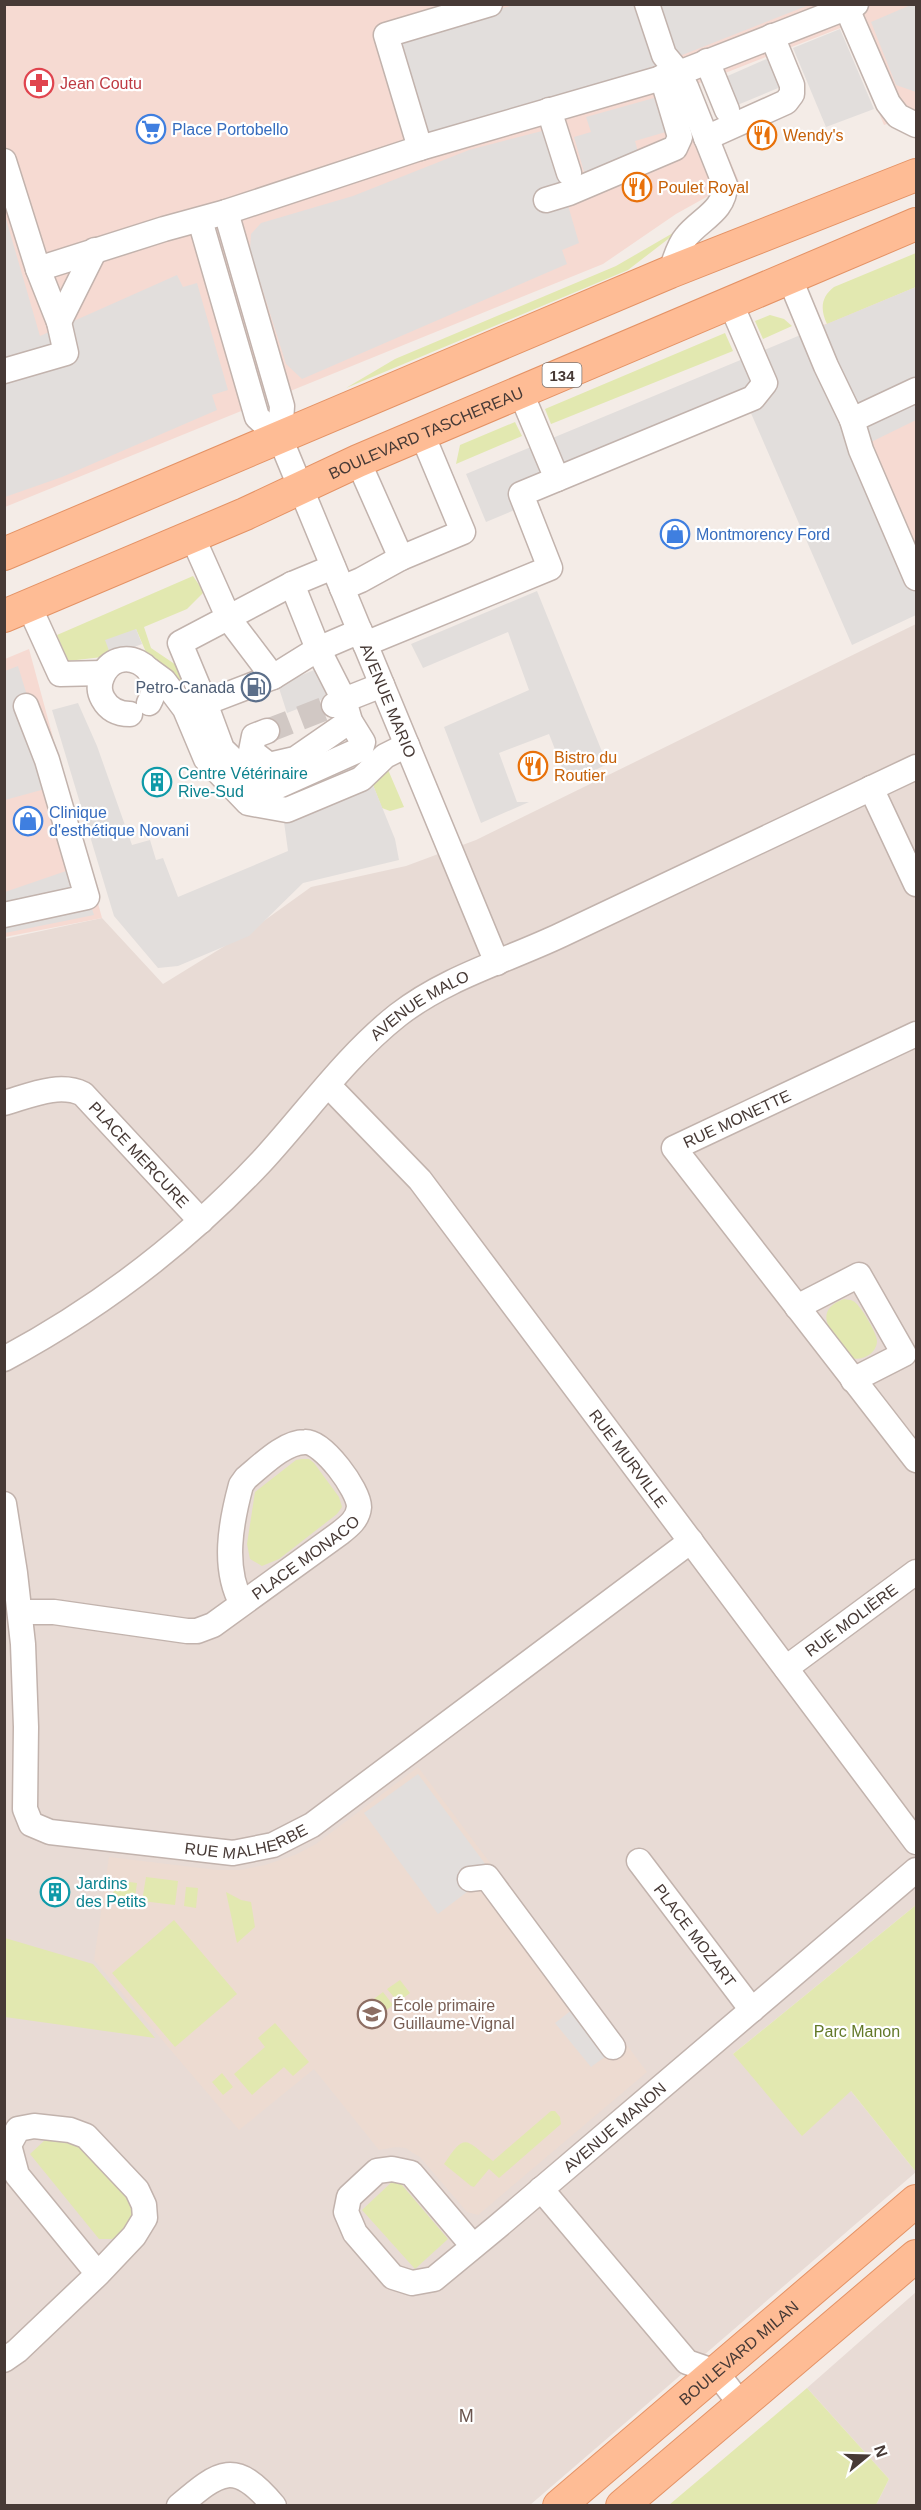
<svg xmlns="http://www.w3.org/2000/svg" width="921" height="2510" font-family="Arial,sans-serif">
	<rect width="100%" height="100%" fill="#f4ece7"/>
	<path fill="#e8dbd5" d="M 916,624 L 916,1905 L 733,2054 L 851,2091 L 916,2172 L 530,2505 L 5,2505 L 4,939 L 102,918 L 163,984 L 254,928 L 311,887 L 406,866 L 476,840 Z
		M 916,2292 L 916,2505 L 876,2505 L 889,2479 L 807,2388 Z"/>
	<path fill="#f6dad2" d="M 5,5 L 916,5 L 916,114 L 884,125 L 843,27 L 697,84 L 740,184 L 719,190 L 676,214 L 603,264 L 5,507 Z
		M 916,287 L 916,596 L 806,332 Z
		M 29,649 L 102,918 L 5,937 L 5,659 Z"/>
	<path fill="#eddbd1" d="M 418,1767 L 647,2072 L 478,2215 L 467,2212 L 420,2157 L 413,2153 L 406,2148 L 396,2147 L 379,2150 L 314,2069 L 239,2130 L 94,1960 L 109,1857 L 217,1870 L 240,1870 L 265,1865 L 295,1855 L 316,1844 Z"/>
	<path fill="#e2e8b0" d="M 685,226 L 628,270 L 346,388 L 395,359 L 616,266 Z
		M 916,253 L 916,287 L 827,324 C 820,309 821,297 834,287 Z
		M 770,315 L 784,319 L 792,326 L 763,339 L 755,321 Z
		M 725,333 L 733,351 L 551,424 L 545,409 Z
		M 515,422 L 522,436 L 456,464 L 460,445 Z
		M 193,576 L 204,592 L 187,609 L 144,627 L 151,648 L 179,667 L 214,752 L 152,666 L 136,629 L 111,656 L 68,661 L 57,635 Z
		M 386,765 L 404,807 L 390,811 L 382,808 L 371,780 Z
		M 844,1299 C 847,1300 850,1299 853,1301 C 860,1304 877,1333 877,1341 C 877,1347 873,1353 867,1356 C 861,1359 856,1360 849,1357 C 836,1338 808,1312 844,1299 Z
		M 302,1459 L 309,1459 L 314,1463 L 339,1497 L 342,1507 L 337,1514 L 279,1559 L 262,1566 L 250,1559 L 247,1544 L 255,1492 L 296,1460 Z
		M 146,1877 L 178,1881 L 175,1905 L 142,1901 Z
		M 115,1880 L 137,1883 L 134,1905 L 112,1903 Z
		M 186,1887 L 198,1888 L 196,1908 L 184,1906 Z
		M 226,1892 L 241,1900 L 251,1902 L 255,1927 L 237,1943 Z
		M 916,1905 L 916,2172 L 851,2091 L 802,2136 L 733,2054 Z
		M 174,1920 L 237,1994 L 175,2047 L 112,1973 Z
		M 5,1938 L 93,1964 L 155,2038 L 5,2017 Z
		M 400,1980 L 410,1993 L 398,2002 L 387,1989 Z
		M 383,1992 L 393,2005 L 380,2015 L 370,2002 Z
		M 275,2023 L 309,2062 L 293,2076 L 284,2067 L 252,2095 L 234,2074 L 265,2047 L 258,2038 Z
		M 222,2073 L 233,2087 L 223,2095 L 212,2082 Z
		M 551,2111 L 555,2111 L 560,2117 L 561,2124 L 499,2178 L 489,2169 L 474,2187 L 471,2186 L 444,2164 C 466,2131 465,2140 493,2161 Z
		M 45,2140 L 66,2141 L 84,2147 L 130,2192 L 134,2209 L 128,2229 L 112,2239 L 99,2239 L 30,2154 Z
		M 396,2178 L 448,2239 L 415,2269 L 362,2210 Z
		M 807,2388 L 889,2479 L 876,2505 L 669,2505 Z"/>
	<path fill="#e2dedc" d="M 913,4 L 916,5 L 916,92 L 896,85 L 871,22 Z
		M 513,5 L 809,5 L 657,65 L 577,92 L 428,132 L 398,39 Z
		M 840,29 L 874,109 L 826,127 L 793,48 Z
		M 771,57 L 783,86 L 735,106 L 723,78 Z
		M 654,98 L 659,113 L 663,111 L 669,131 L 635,141 L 639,156 L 584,172 L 574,137 L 591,132 L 586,117 Z
		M 546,130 L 579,243 L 562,250 L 567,264 L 302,379 L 286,364 L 250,250 L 251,234 L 261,223 L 353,196 L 469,150 Z
		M 4,212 L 40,336 L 177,275 L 183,287 L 197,283 L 228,390 L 212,395 L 217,410 L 62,477 L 5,497 Z
		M 916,287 L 916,420 L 867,444 L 916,549 L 916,615 L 852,645 L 750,411 L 486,522 L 466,474 Z
		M 537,591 L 607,764 L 578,779 L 567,780 L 549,734 L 499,753 L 517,802 L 529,802 L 481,823 L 444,727 L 529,690 L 508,632 L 423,668 L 411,644 Z
		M 136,629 L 142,644 L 111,656 L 105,640 Z
		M 18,666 L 94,915 L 5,933 L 5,892 L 69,870 L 45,789 L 5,800 L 5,671 Z
		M 319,668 L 331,696 L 287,713 L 278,685 Z
		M 78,703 L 97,746 L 132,845 L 150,840 L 156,860 L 163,858 L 178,897 L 288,851 L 280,793 L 351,760 L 355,768 L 371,780 L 395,839 L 399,860 L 303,883 L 249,936 L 178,966 L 158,968 L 114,916 L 52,710 Z
		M 418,1774 L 492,1873 L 438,1914 L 364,1813 Z
		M 586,1999 L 621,2045 L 591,2067 L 555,2023 Z"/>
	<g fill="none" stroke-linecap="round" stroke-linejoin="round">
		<path stroke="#d1c8c4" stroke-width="24" stroke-dasharray="24 12" stroke-linecap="butt" d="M 267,731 L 334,705"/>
		<g stroke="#c2b3ad" stroke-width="27">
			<g id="minor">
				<path d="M 647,4 L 664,55 L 679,73 L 686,87 L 725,185 C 725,211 700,219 686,237 C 678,246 675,261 670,272"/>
				<path d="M 845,4 L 888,103 L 898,116 L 916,125"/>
				<path d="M 707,61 L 727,110"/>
				<path d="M 549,110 L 569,173"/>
				<path d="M 706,138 L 786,102 L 792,94 L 792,85 L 772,36"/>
				<path d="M 420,148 L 386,35 L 490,4"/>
				<path d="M 4,161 L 38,269 L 164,229 L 226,212 L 420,148 L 679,73 L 856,4"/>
				<path d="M 546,200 L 569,193 L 675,148 L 680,137 L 662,77"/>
				<path id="s1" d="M 226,212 L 282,406 L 280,438 L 497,963"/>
				<path d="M 200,220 L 257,417 L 280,438"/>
				<path d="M 790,279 L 826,366 L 852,420 L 916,390"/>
				<path d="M 59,322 L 95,250"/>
				<path d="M 4,371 L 66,353 L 59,322 L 38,269"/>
				<path d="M 521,393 L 557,479"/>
				<path d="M 852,420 L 861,450 L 916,578"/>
				<path d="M 358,461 L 401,558"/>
				<path d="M 192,536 L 229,619 L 273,677"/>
				<path d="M 333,567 L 292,584 L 180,643 L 205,703 L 273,677 L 318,649 L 360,631"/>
				<path d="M 292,584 L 318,649 L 344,700 L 382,685"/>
				<path d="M 342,588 L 361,580 L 401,558 L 463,532 L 422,434"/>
				<path d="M 29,606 L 60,674 L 103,673"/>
				<path d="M 365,644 L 550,568 L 521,494 L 753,398 L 765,383 L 731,304"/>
				<path d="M 149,670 L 164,681 L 185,709 L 206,759 L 248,803 L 287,810 L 361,779 L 385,756 L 407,745"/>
				<path d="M 205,703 L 222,749 L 259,785 L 274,788 L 361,749 L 363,742 L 350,721 L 344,700 L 334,705"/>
				<path d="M 130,714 C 119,714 109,710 103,699 C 99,692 99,684 102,677 C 116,641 170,665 149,703"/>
				<path d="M 267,731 L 254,736 L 251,751 L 269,765 L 295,759 L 350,721"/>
				<path d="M 871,788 L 916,884"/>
				<path d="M 4,915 L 87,897 L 47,760 L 26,706"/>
				<path d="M 916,1034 L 674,1148 L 916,1460"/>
				<path id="s2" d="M 328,1085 L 420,1180 L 916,1842"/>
				<path id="s3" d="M 4,1103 C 29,1096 59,1082 83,1094 L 201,1221"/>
				<path d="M 797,1307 L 859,1275 L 904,1354 L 853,1380"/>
				<path id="s4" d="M 4,1359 C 101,1307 187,1241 262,1161 C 307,1112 346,1056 398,1015 C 447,977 506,961 561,935 C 680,879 798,823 916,767"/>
				<path id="s5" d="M 4,1504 L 15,1573 L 23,1644 L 26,1727 L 25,1809 L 31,1824 L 50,1832 L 233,1853 L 273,1845 L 312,1825 L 691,1541"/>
				<path id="s6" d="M 20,1612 L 54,1612 L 187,1631 L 197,1631 L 213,1625 L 340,1533 C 349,1526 358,1519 359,1507 C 359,1490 323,1441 305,1442 C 284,1442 261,1466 246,1478 L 241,1485 C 231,1522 222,1568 242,1604"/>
				<path id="s7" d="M 786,1668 L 916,1572"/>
				<path id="s8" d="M 639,1861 L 752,2010"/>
				<path d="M 470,1879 L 487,1877 L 613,2047"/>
				<path d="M 541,2189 L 687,2362 L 716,2372 L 742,2406"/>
				<path id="s9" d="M 473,2246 L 411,2173 L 392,2169 L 377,2171 L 349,2197 L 346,2212 L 355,2233 L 393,2277 L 412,2283 L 434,2279 L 497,2227 L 916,1870"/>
				<path d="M 4,2360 L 17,2351 L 98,2274 L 134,2236 L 145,2218 L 144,2205 L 137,2190 L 86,2136 L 70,2130 L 34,2126 L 18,2129 L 9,2145 L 17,2175 L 98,2274"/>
				<path d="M 179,2506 C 220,2471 235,2459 274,2506"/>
			</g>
		</g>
		<g stroke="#e49265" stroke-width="34">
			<g id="major">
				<path d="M 4,554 L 670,272 L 916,175"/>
				<path id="s10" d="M 4,616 L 245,514 L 358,461 L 916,224"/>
				<path id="s11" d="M 559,2506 L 916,2201"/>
				<path d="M 622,2506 L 916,2256"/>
			</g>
		</g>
		<use href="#minor" stroke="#fff" stroke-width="24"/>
		<use href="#major" stroke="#febc95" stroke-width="32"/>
	</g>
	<defs>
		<g id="pharmacy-ring" transform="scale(1.5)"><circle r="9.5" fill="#fff" stroke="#e0444e" stroke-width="1.5"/><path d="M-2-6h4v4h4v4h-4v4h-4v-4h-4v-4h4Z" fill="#e0444e"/></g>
		<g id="supermarket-ring" transform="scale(1.5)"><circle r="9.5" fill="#fff" stroke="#3f7fe0" stroke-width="1.5"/><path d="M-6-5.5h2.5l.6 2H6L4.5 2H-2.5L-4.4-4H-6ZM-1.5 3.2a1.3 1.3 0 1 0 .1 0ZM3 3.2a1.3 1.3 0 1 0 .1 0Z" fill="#3f7fe0"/></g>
		<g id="restaurant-ring" transform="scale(1.5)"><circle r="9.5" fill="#fff" stroke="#e8710a" stroke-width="1.5"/><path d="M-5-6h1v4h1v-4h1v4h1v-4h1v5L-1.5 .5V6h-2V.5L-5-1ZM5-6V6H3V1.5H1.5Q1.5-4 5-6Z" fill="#e8710a"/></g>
		<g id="shop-ring" transform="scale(1.5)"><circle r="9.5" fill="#fff" stroke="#3f7fe0" stroke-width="1.5"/><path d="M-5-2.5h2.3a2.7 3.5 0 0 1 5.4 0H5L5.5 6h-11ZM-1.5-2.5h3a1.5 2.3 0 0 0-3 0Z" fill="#3f7fe0"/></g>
		<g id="fuel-ring" transform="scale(1.5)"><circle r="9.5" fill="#fff" stroke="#5c6f8a" stroke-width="1.5"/><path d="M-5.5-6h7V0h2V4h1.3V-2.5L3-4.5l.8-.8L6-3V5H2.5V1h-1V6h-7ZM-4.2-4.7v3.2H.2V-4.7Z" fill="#5c6f8a"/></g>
		<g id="building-ring" transform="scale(1.5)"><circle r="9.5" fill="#fff" stroke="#0f9aa8" stroke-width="1.5"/><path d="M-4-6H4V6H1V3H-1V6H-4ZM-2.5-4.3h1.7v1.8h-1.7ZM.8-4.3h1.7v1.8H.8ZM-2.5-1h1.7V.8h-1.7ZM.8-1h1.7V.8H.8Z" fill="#0f9aa8"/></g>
		<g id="school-ring" transform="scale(1.5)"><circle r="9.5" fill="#fff" stroke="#8d6e63" stroke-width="1.5"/><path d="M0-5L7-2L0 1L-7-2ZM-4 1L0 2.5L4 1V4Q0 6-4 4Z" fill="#8d6e63"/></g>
	</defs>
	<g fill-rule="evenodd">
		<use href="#pharmacy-ring" x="39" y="83"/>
		<use href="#supermarket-ring" x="151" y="129"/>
		<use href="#restaurant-ring" x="762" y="135"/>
		<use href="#restaurant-ring" x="637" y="187"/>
		<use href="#shop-ring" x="675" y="534"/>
		<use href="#fuel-ring" x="256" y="687"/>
		<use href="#restaurant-ring" x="533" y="766"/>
		<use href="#building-ring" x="157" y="782"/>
		<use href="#shop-ring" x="28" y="821"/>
		<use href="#building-ring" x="55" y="1892"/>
		<use href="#school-ring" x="372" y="2014"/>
	</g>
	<g text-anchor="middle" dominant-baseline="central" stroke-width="4.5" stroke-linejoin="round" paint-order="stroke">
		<rect fill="#fff" stroke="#7e7572" stroke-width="1.5" x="542.5" y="363" width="39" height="24" rx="4.5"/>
		<g font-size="15" font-weight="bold" fill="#473a36">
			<text x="562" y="375">134</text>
		</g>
		<g font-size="16" fill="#be3a42" stroke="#fff" text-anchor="start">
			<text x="60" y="83">Jean Coutu</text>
		</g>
		<g font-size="16" fill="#366cbe" stroke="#fff" text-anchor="start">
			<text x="172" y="129">Place Portobello</text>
			<text x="696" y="534">Montmorency Ford</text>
			<text x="49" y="812">Clinique<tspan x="49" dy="18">d'esthétique Novani</tspan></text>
		</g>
		<g font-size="16" fill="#c56008" stroke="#fff" text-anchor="start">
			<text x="783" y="135">Wendy's</text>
			<text x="658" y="187">Poulet Royal</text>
			<text x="554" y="757">Bistro du<tspan x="554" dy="18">Routier</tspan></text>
		</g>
		<g font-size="16" fill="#473a36" stroke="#fff">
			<text stroke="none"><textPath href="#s10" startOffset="460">BOULEVARD TASCHEREAU</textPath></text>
			<text stroke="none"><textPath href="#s1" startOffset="518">AVENUE MARIO</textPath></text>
			<text stroke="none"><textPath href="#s4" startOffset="550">AVENUE MALO</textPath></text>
			<text transform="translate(737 1119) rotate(-25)">RUE MONETTE</text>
			<text stroke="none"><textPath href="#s3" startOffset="164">PLACE MERCURE</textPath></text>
			<text stroke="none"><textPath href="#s2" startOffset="480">RUE MURVILLE</textPath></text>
			<text stroke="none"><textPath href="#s6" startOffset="310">PLACE MONACO</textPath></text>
			<text stroke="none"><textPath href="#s7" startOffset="81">RUE MOLIÈRE</textPath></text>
			<text stroke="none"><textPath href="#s5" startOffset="542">RUE MALHERBE</textPath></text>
			<text stroke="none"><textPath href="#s8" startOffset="93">PLACE MOZART</textPath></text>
			<text stroke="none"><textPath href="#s9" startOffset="543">AVENUE MANON</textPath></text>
			<text stroke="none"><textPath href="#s11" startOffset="236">BOULEVARD MILAN</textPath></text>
		</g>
		<g font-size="16" fill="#4e5e75" stroke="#fff" text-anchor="end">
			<text x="235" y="687">Petro-Canada</text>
		</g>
		<g font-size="16" fill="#0d838f" stroke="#fff" text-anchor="start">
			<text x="178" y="773">Centre Vétérinaire<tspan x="178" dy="18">Rive-Sud</tspan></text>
			<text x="76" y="1883">Jardins<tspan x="76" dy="18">des Petits</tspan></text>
		</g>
		<g font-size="16" fill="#785e54" stroke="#fff" text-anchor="start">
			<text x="393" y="2005">École primaire<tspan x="393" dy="18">Guillaume-Vignal</tspan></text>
		</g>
		<g font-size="16" fill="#637929" stroke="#fff">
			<text x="857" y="2031">Parc Manon</text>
		</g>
		<g font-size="18" letter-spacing="1.5" fill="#6a544d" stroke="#fff">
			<text x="467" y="2416">M</text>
		</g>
	</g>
	<rect width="921" height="2510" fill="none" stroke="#473a36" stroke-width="12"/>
	<g transform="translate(867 2456) rotate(71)" stroke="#ffffff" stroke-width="4.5" paint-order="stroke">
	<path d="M0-4.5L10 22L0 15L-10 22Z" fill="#473a36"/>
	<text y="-9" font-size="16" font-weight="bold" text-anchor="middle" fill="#473a36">N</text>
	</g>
</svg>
